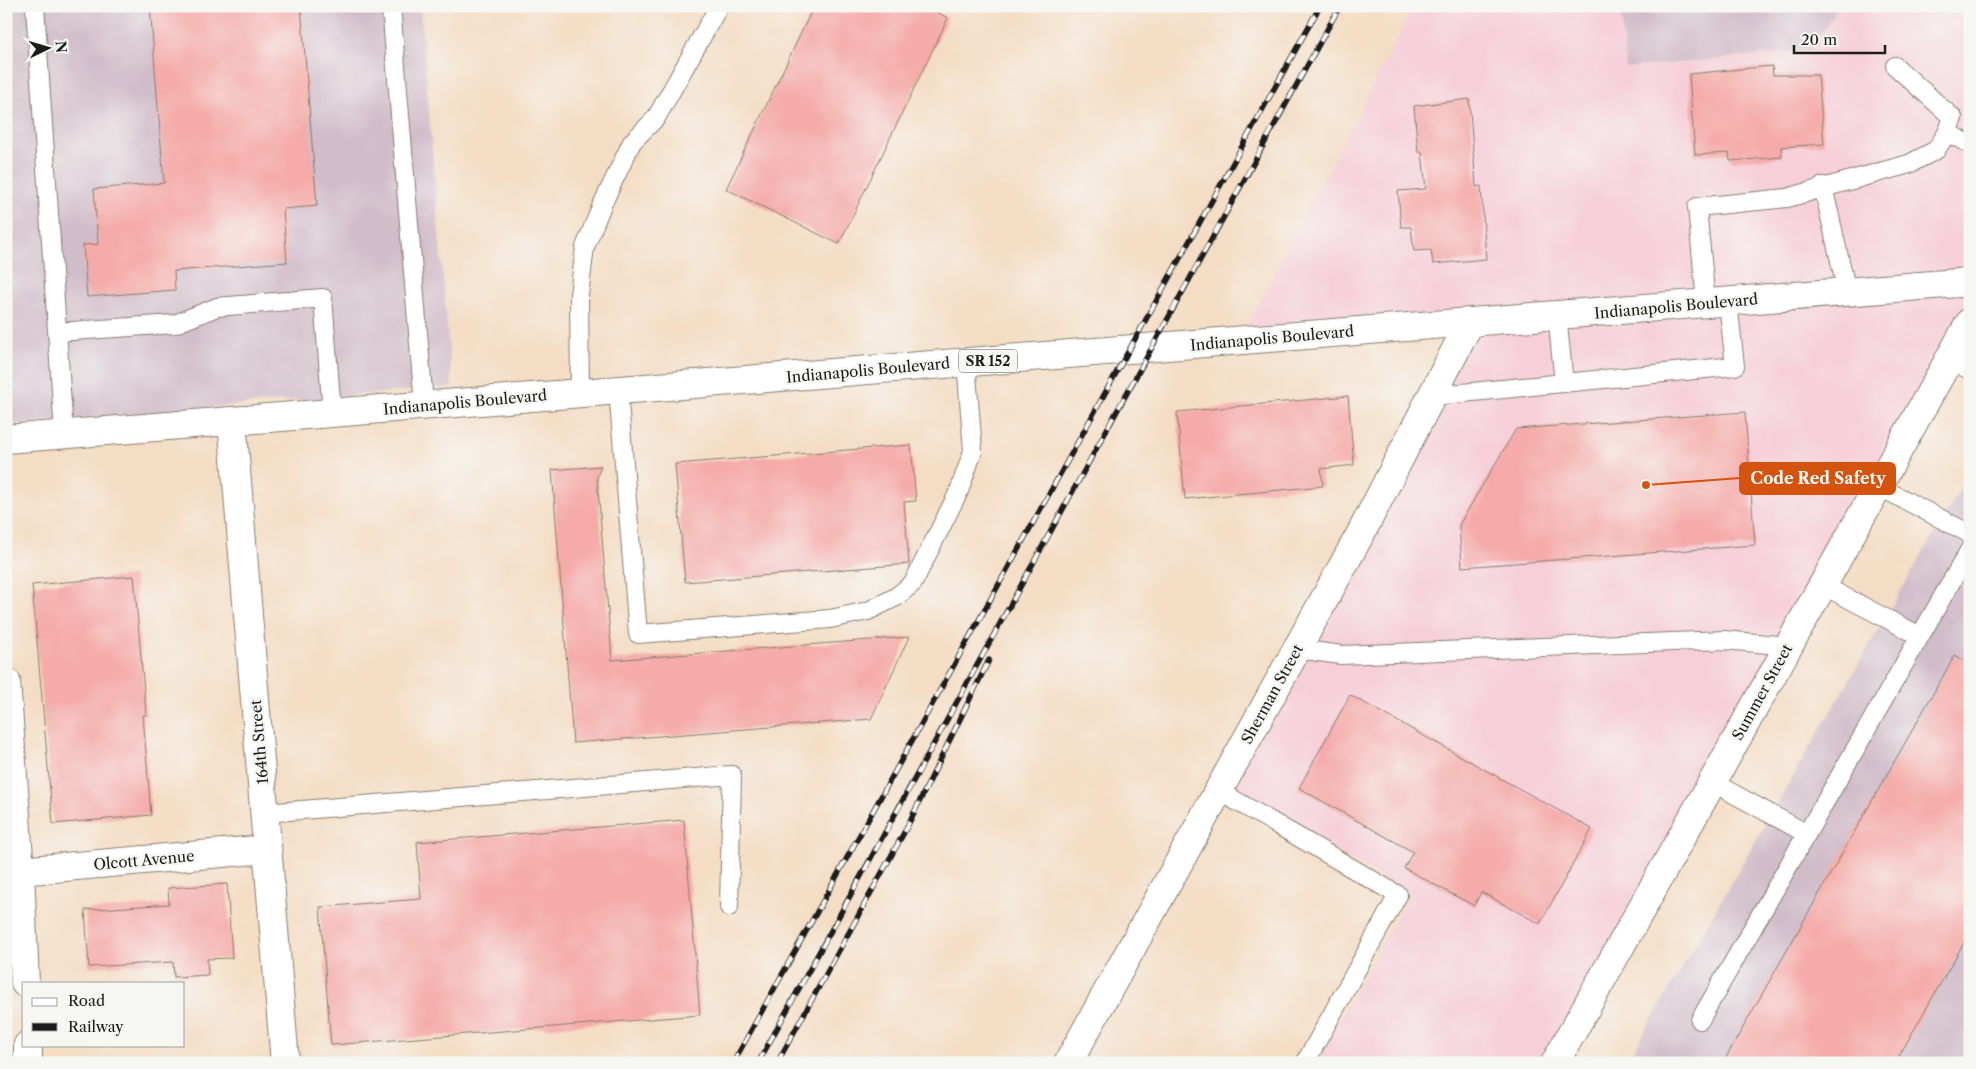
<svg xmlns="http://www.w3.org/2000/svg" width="1976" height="1069" font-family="'Libre Caslon Text',serif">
	<rect width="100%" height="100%" fill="#f6f6f2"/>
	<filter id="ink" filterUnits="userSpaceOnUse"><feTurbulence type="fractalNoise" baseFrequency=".02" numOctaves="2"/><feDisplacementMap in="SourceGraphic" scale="10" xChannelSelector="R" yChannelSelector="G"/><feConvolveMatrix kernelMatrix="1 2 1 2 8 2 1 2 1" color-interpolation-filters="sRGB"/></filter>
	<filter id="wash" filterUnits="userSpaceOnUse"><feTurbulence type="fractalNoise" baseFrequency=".0096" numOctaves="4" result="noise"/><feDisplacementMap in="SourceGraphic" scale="20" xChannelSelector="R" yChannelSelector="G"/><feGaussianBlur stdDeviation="1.12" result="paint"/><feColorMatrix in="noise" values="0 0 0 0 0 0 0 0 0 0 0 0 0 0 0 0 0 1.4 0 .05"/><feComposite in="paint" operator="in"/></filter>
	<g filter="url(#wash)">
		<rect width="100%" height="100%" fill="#f4ddc4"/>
		<path fill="#f6cfd8" d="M 1414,6 L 1620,6 L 1626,68 L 1811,50 L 1838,6 L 1970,6 L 1970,274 L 1242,335 Z
			M 1970,289 L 1970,303 L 1546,1063 L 1315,1063 L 1409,894 L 1230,789 L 1476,328 Z"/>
		<path fill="#d1bdca" d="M 6,6 L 420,6 L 452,387 L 6,425 Z
			M 1620,6 L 1838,6 L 1811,50 L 1626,68 Z
			M 1970,472 L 1970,1063 L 1627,1063 L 1652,1019 Z"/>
		<g id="blocks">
			<path fill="#f5aba9" d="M 150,6 L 301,6 L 317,206 L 283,209 L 287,262 L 174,271 L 175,290 L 87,297 L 83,245 L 98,244 L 94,189 L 164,183 Z
				M 814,6 L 925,6 L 948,18 L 839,244 L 726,189 Z
				M 1772,66 L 1773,75 L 1818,75 L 1824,144 L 1781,147 L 1782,157 L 1730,161 L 1729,153 L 1695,155 L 1689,74 Z
				M 1469,99 L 1476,187 L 1481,186 L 1486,259 L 1433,264 L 1431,250 L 1414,251 L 1411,227 L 1401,227 L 1398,191 L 1426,189 L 1422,152 L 1418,152 L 1414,106 Z
				M 1348,396 L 1354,465 L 1321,469 L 1323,486 L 1185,499 L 1177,412 Z
				M 1745,412 L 1755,545 L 1462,567 L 1459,525 L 1516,429 Z
				M 911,445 L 916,501 L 904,502 L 909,564 L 685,582 L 675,464 Z
				M 601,466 L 597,477 L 612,660 L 909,637 L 871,719 L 573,743 L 552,470 Z
				M 134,576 L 146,715 L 143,715 L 151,815 L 53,824 L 32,585 Z
				M 1955,655 L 1970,664 L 1970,932 L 1895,1063 L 1727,1063 L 1724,1061 Z
				M 1350,695 L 1592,829 L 1540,924 L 1481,892 L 1474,906 L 1404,868 L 1413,852 L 1299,788 Z
				M 684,820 L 700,1015 L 331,1045 L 320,907 L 421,899 L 417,842 Z
				M 227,884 L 232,958 L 207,959 L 208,975 L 174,977 L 173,962 L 89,967 L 85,910 L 169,904 L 168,888 Z"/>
		</g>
	</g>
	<g filter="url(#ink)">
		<use href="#blocks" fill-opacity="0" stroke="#887c70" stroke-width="1"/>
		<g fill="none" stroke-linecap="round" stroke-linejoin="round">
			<g stroke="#887c70" stroke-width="20">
				<path id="service" d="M 35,6 L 64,434
					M 391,6 L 424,405
					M 1947,133 L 1970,144
					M 1823,186 L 1847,292
					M 1706,303 L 1697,207 L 1787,198 L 1909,164 L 1936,150 L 1947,133 L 1953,118 L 1895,66
					M 1557,315 L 1564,383
					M 57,332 L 175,324 L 217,307 L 323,298 L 332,413
					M 1949,360 L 1970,370
					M 618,390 L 638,634 L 830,619 L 868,611 L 896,597 L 913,583 L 959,491 L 973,451 L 966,362
					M 580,393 L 579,295 L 585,247 L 602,205 L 632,142 L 656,118 L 719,6
					M 1432,396 L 1735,366 L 1728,302
					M 1878,486 L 1970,534
					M 1822,585 L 1920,636
					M 1297,649 L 1341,655 L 1724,640 L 1789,646
					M 1712,782 L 1807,834
					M 1219,791 L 1398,895 L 1305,1063
					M 265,813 L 732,775 L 729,907
					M 1700,1020 L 1970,549"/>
			</g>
			<g stroke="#887c70" stroke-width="30">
				<path id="minor" d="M 232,421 L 285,1063
					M 6,681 L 20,871 L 25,983
					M 20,871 L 267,849
					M 28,1045 L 28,1063
					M 1068,1063 L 1361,533 L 1470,322"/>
			</g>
			<g stroke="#887c70" stroke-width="30">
				<path id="tertiary" d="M 1555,1063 L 1970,322"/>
			</g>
			<g stroke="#887c70" stroke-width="30">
				<path id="primary" d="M 6,439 L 1970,282"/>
			</g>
			<use href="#service" stroke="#fff" stroke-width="18"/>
			<use href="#minor" stroke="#fff" stroke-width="28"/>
			<use href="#tertiary" stroke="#fff" stroke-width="28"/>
			<use href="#primary" stroke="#fff" stroke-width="28"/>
			<g stroke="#1c1c1c" stroke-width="5.5">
				<path id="rail" d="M 733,1063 L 1320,6
					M 758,1063 C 953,711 1145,358 1340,6
					M 777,1063 L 906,829 L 989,660"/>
			</g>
			<use href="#rail" stroke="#f6f6f2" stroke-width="4" stroke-dasharray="11" stroke-linecap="butt"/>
		</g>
	</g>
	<g text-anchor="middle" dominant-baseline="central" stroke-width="5" stroke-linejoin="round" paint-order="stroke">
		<rect fill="#f6f6f2" stroke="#5d5d5c" stroke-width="1" x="959" y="349.5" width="58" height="23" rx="4"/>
		<g font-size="14" font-weight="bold" fill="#1c1c1c">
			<text x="988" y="361">SR 152</text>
		</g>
		<g font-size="15" fill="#1c1c1c" stroke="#f6f6f2">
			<text transform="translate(1676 306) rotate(-5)">Indianapolis Boulevard</text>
			<text transform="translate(1272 338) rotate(-5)">Indianapolis Boulevard</text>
			<text transform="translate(868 370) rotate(-5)">Indianapolis Boulevard</text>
			<text transform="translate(465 402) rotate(-5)">Indianapolis Boulevard</text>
			<text transform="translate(1762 692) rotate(-61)">Summer Street</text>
			<text transform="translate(1272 694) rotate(-61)">Sherman Street</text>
			<text transform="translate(259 742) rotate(-95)">164th Street</text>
			<text transform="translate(144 860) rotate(-5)">Olcott Avenue</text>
		</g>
	</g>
	<path fill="none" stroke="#d4530e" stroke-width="2" d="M1646 485L1740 478"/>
	<circle fill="#d4530e" stroke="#f6f6f2" stroke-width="2" cx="1646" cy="485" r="5"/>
	<rect fill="#d4530e" stroke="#d4530e" stroke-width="2" x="1740" y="463" width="155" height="31" rx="5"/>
	<g font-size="16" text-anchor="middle" font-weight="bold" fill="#fff">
		<text x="1818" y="484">Code Red Safety</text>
	</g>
	<rect width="1976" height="1069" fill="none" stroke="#f6f6f2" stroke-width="25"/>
	<rect x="22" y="982" width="162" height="65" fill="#f6f6f2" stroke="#9f9f9c"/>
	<rect x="32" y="998" width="25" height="8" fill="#ffffff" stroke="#9f9f9c"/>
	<text x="68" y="1006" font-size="15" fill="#1c1c1c">Road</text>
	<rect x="32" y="1023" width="25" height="8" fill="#1c1c1c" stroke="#9f9f9c"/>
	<text x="68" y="1032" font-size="15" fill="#1c1c1c">Railway</text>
	<g transform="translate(48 48) rotate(85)" stroke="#f6f6f2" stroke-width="4" paint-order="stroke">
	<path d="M0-4L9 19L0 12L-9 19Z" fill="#1c1c1c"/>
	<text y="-8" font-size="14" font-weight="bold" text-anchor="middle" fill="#1c1c1c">N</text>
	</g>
	<path d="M1794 45v8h91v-8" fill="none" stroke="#1c1c1c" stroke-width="2.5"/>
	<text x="1801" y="45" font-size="15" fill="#1c1c1c" stroke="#f6f6f2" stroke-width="4" paint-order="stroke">20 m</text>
</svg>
